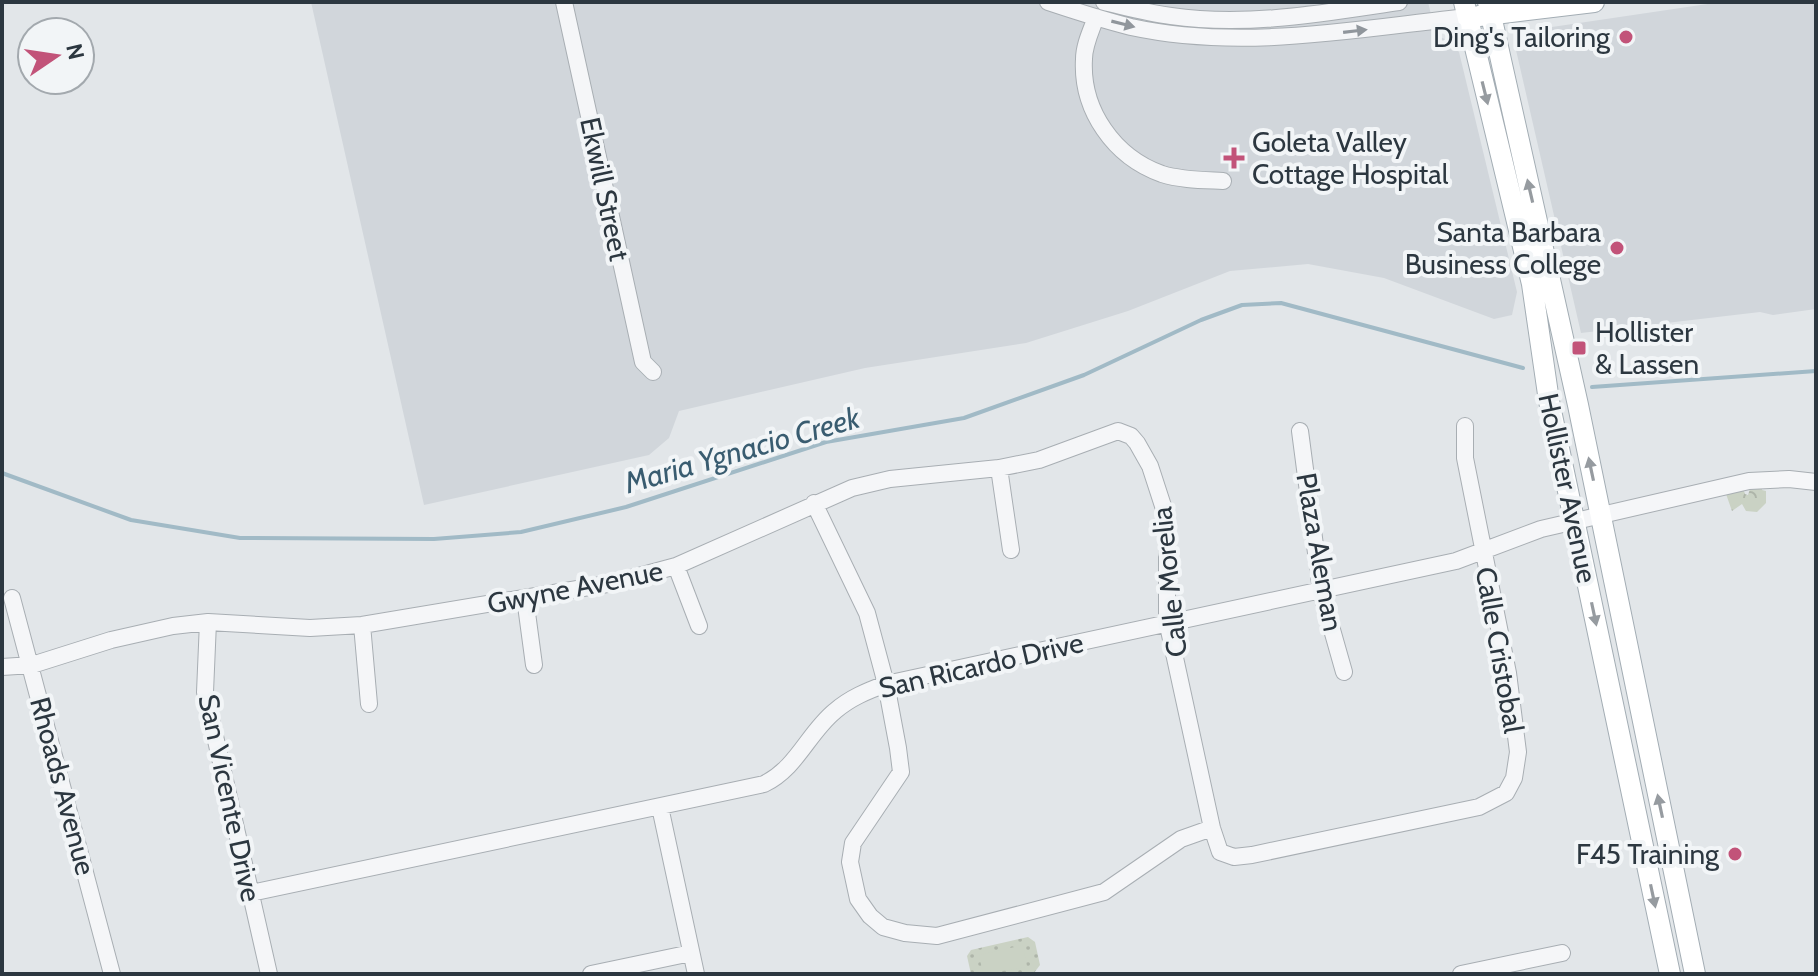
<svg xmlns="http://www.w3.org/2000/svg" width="1818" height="976" font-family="Cabin,sans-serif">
	<defs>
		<pattern id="grass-dots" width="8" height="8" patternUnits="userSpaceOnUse" patternTransform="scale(2)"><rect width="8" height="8" fill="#cad2c4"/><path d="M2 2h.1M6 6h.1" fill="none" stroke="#aeb5a9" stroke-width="1.8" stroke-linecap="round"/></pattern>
		<pattern id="forest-crowns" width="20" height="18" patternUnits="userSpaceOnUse" patternTransform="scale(2)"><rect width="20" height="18" fill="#cad2c4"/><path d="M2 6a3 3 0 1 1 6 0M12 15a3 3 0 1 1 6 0" fill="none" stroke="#aeb5a9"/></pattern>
	</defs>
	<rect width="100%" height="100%" fill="#e2e6e9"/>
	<path fill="#d1d6db" d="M 311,2 L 1428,2 L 1436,35 L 1449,41 L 1459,52 L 1517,292 L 1512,315 L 1494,319 L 1384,278 L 1308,264 L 1230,271 L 1128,311 L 1026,343 L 865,368 L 679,411 L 669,438 L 649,455 L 424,505 Z
		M 1721,2 L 1816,2 L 1816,309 L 1773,315 L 1760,312 L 1581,333 L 1516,50 L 1525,31 Z"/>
	<path fill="url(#grass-dots)" d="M 1028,937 L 1035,942 L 1040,965 L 1034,973 L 971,974 L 967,956 L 971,950 Z"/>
	<path fill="url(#forest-crowns)" d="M 1751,486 L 1762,487 L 1762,490 L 1766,491 L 1766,503 L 1757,512 L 1746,511 L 1742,504 L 1732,511 L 1726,494 L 1743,488 L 1745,494 L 1748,495 Z"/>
	<path fill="#cad2c4" d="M 1023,945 L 1027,967 L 983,974 L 979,955 Z"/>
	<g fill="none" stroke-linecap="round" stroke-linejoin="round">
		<path stroke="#a1bac6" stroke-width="4" d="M 1592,387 L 1816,371
			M 2,473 L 131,520 L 240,538 L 434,539 L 521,532 L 626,507 L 826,442 L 964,418 L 1084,375 L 1201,320 L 1242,305 L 1281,303 L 1523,368"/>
		<g stroke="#a8aeb3" stroke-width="18">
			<path id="minor" d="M 564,2 L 643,362 L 653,372
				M 1048,2 C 1075,11 1103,20 1131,27 C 1242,51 1356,29 1467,17
				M 1104,2 C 1126,7 1148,13 1171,16 C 1247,27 1324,13 1399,2
				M 1096,17 C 1091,31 1084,45 1084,59 C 1081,110 1114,157 1162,174 C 1181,180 1203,180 1223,181
				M 1300,431 L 1321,591 L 1344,672
				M 999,468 L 1011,550
				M 814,503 L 867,613 L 886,684 L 898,748 L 901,772 L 853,843 L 850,862 L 858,899 L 870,916 L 883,927 L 905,933 L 937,936 L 1104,892 L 1181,839 L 1212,828
				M 676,566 L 699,626
				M 12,598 L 112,974
				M 525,598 L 534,665
				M 208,622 L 205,692 L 269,974
				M 362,625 L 369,704
				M 2,667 L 32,665 L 111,640 L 173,626 L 208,622 L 310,628 L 362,625 L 613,583 L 676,566 L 852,488 L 890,479 L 999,468 L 1039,460 L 1118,431 L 1131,436 L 1137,443 L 1150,466 L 1164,509 L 1167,536 L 1167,621 L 1212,828 L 1220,852 L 1234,857 L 1252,855 L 1479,807 L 1506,793 L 1514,778 L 1518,752 L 1508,673 L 1465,458 L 1465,426
				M 660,807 L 696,974
				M 251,893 L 764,784 C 797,768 808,733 835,711 C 850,698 867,691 886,684 L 1456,561 L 1541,529 L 1749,481 L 1789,479 L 1816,482
				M 591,974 L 691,953
				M 1461,974 L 1562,953"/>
		</g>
		<g stroke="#a3adb4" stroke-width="22">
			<path id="major" d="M 1464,2 L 1532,284 L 1549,401 L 1670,974
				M 1488,2 L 1578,405 L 1695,974
				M 1479,16 L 1594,2"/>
		</g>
		<use href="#minor" stroke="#f5f6f8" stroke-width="16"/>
		<use href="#major" stroke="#fff" stroke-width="20"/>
	</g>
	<defs><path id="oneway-solid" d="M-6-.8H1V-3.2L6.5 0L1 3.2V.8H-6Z" transform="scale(2)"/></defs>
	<g fill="#90969c">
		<use href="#oneway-solid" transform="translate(1123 24) rotate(14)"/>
		<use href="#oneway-solid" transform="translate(1355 31) rotate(-7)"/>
	</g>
	<g fill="#969ba0">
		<use href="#oneway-solid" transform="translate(1485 93) rotate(76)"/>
		<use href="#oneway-solid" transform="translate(1530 191) rotate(-103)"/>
		<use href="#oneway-solid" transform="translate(1591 469) rotate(-102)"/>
		<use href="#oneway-solid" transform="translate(1594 614) rotate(78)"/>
		<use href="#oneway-solid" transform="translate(1660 806) rotate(-102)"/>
		<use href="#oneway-solid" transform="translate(1653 896) rotate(78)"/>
	</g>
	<g fill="#c25379" stroke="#f2f5f7" stroke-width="3">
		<circle cx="1626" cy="37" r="8"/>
		<path d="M1230 146h8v8h8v8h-8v8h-8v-8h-8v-8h8z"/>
		<circle cx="1617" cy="248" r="8"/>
		<rect x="1571" y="340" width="16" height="16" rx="4"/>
		<circle cx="1735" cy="854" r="8"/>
	</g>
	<g text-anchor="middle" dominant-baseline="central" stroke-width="8" stroke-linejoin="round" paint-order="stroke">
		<g font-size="28" fill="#2c3740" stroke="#f2f5f7" text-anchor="end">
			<text x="1610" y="37">Ding's Tailoring</text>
			<text x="1252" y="142" text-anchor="start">Goleta Valley<tspan x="1252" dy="32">Cottage Hospital</tspan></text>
			<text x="1601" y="232">Santa Barbara<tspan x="1601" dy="32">Business College</tspan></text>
			<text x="1595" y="332" text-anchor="start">Hollister<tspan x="1595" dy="32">&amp; Lassen</tspan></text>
			<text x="1719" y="854">F45 Training</text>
		</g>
		<g font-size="28" fill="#2c3740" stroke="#f2f5f7">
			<text transform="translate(605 189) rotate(78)">Ekwill Street</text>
			<text transform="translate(1568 488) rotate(78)">Hollister Avenue</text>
			<text transform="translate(1320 552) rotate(80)">Plaza Aleman</text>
			<text transform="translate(1169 582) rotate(-96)">Calle Morelia</text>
			<text transform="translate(575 587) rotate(-11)">Gwyne Avenue</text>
			<text transform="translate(1500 650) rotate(80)">Calle Cristobal</text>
			<text transform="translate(981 665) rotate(-13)">San Ricardo Drive</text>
			<text transform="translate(63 786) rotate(75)">Rhoads Avenue</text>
			<text transform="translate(230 798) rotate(78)">San Vicente Drive</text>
		</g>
		<g font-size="30" font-style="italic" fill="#395c70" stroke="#f2f5f7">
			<text transform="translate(742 450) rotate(-16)">Maria Ygnacio Creek</text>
		</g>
	</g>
	<rect width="1818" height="976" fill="none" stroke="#2c3740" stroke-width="8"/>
	<g transform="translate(56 56) rotate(77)"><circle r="38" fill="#f2f5f7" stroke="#a3a9ae" stroke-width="2"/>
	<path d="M0-6L14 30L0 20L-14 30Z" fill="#c25379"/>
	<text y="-12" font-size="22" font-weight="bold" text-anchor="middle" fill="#2c3740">N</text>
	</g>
</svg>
